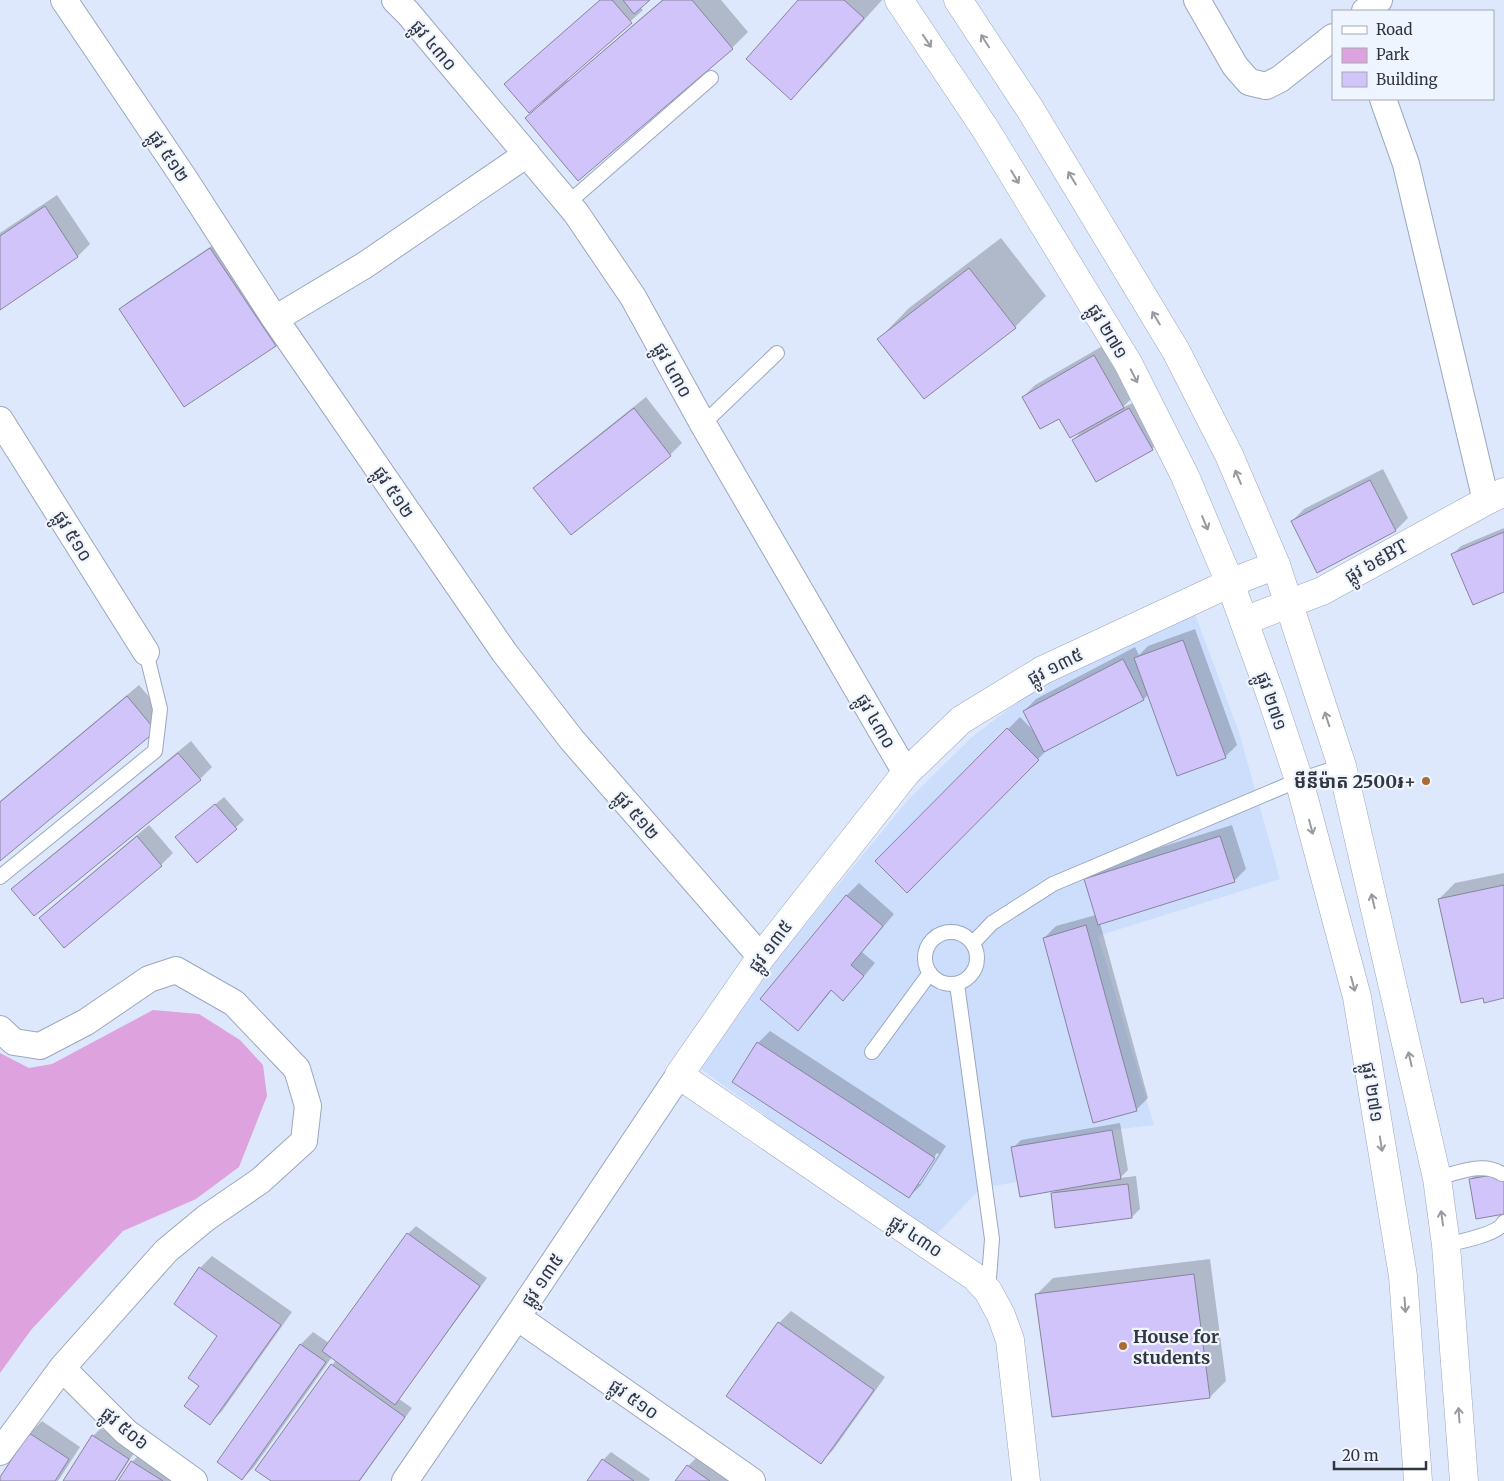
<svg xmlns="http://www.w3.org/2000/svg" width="1504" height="1481" font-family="Merriweather,'Noto Sans Khmer',serif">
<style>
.built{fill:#cddefd}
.green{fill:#dea3de}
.shadow{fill:#0003;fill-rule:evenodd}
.building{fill:#d0c4fa;stroke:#89849c}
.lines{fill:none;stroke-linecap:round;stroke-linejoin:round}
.service-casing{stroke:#9ba7bf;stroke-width:16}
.minor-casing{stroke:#9ba7bf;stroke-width:28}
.tertiary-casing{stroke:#9ba7bf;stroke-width:29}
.primary-casing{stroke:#9ba7bf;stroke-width:29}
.service{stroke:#fff;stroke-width:14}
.minor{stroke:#fff;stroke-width:26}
.tertiary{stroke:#fff;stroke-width:28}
.primary{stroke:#fff;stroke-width:28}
.oneway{stroke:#989a9f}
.poi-dot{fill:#aa6c32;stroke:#eff5ff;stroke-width:2}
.labels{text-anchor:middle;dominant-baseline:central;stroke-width:4.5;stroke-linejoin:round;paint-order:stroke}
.street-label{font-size:18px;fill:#31363f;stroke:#eff5ff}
.poi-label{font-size:18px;font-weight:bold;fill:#31363f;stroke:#eff5ff;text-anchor:end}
</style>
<rect width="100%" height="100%" fill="#dde8fc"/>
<path class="built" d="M1195 614 1239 732 1280 879 1098 936 1154 1125 1112 1130 1012 1147 1017 1182 981 1188 936 1235 835 1166 701 1069 777 959 908 800 972 737 1040 685Z"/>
<path class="green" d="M153 1010 199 1014 240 1040 263 1065 267 1096 239 1167 196 1199 123 1231 31 1330 0 1373V1053L29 1068 52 1064Z"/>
<path class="shadow" d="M600 0H648L640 7 643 10 566 79 568 81 662 0H721L748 32 732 48 578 180 527 118 543 102 505 84Z
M800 0H882L822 67 791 98Z
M57 195 90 244 78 256 0 308V233Z
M1001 238 1046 296 1015 327 924 397 879 339 909 308Z
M219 241 283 337 275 345 120 309 128 302Z
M1106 344 1135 395 1122 408 1137 401 1160 441 1152 449 1073 440 1082 431 1023 397 1035 385Z
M646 397 682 443 670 455 571 534 535 488 547 476Z
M1383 469 1408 518 1396 530 1292 521 1304 509Z
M1504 528V590L1453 554 1461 546Z
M1195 629 1237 745 1225 757 1149 694 1144 699 1049 748 907 891 877 861 1020 717 1034 731 1024 711 1036 699 1135 647 1139 655 1148 646Z
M139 685 167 718 155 730 0 859V801Z
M191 741 212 767 200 779 13 889 25 877Z
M224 797 244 820 197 862 185 830Z
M149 825 173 853 161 865 41 918 53 906Z
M1232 825 1246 869 1234 881 1100 923 1148 1098 1136 1110 1044 938 1056 926 1096 915 1085 879 1097 867Z
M1504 873V997L1439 899 1455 883Z
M859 883 894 914 862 952 875 963 855 987 843 999 832 990 810 1017 798 1029 762 999 847 895Z
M770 1031 946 1146 921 1185 909 1197 758 1043ZM937 1153 939 1154 920 1184H917Z
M1120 1123 1128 1170 1120 1178 1136 1176 1140 1209 1132 1217 1052 1194 1057 1189 1013 1148 1021 1140Z
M1504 1171V1213L1471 1179 1474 1176Z
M416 1226 487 1278 399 1399 412 1408 360 1481H273L332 1365 336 1360 332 1357 254 1467 242 1479 218 1462 301 1344 313 1332 329 1343 408 1234Z
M212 1256 292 1312 222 1411 210 1423 201 1385 219 1335 200 1268Z
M1210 1259 1226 1381 1210 1397 1037 1294 1053 1278Z
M791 1311 885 1377 833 1450 821 1462 779 1323Z
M42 1421 80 1447 58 1481H0L30 1433Z
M101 1428 136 1450 116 1481H64L93 1436Z
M611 1452 650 1479 649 1481H588L603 1460Z
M140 1454 172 1481H120L132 1462Z
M700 1454 738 1481H677L688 1466Z"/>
<path class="building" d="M600 0H612L632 23 529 113 504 84Z
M623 0H650L634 14Z
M663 0H692L733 49 578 181 525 118Z
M798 0H844L864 18 791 100 746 59Z
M45 206 78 257 0 310V236Z
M210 248 276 346 184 407 119 309Z
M969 268 1016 328 924 399 877 339Z
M1094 355 1124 408 1070 438 1059 419 1040 429 1022 397Z
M634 408 671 456 571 535 533 488Z
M1129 408 1153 450 1096 482 1072 440Z
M1370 480 1396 531 1317 573 1291 521Z
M1504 532V592L1473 605 1451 554Z
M1183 640 1226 758 1177 776 1134 658Z
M1123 659 1144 700 1044 752 1023 711Z
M127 696 156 731 0 861V802Z
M1007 728 1039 760 907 893 875 861Z
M178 753 201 780 34 916 11 889Z
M215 804 237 829 197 863 175 837Z
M137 836 162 866 64 948 39 918Z
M1220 836 1235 882 1098 925 1084 879Z
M1504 885V998L1484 1003 1483 998 1461 1003 1438 899Z
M846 895 883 926 851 965 864 976 843 1001 831 990 798 1031 760 999Z
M1086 925 1137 1111 1093 1123 1043 938Z
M757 1042 935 1158 909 1198 732 1082Z
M1112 1130 1121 1179 1020 1197 1011 1147Z
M1504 1173V1214L1476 1219 1469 1179Z
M1128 1184 1132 1218 1055 1228 1051 1193Z
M407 1233 480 1286 395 1405 322 1351Z
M199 1267 281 1325 210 1425 184 1406 199 1386 188 1378 217 1336 174 1304Z
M1194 1274 1210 1398 1052 1417 1035 1294Z
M778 1322 874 1390 821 1464 726 1396Z
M300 1344 326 1362 242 1480 217 1462Z
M331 1364 405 1417 359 1481H271L255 1470Z
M29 1433 69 1459 55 1481H0V1477Z
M92 1435 129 1459 115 1481H63Z
M602 1459 634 1481H587Z
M131 1461 163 1481H118Z
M687 1465 710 1481H675Z"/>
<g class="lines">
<g class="service-casing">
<path id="service" d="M568 203 711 78
M703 424 777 353
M0 877 155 751 160 709 146 652
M925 958a26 26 0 1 1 52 0a26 26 0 1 1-52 0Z
M973 943 992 923 1053 884 1299 780 1342 766
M957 984 992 1239 988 1291
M872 1052 930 973
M1437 1178C1458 1173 1483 1161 1502 1174
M1446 1245C1460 1241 1498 1235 1504 1222"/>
</g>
<g class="minor-casing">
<path id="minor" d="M64 0 184 178 275 319 504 652 572 740 761 957
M395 0 408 13 576 213 633 297 703 424 906 773
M1197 0 1235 66 1249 82 1266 86 1280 79 1333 37
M1365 11 1379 0
M1383 99 1406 164 1486 501
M275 319 365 265 527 154
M0 420 146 652
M0 1029 14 1042 40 1046 86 1022 149 979 176 970 234 1003 297 1069 308 1106 304 1141 260 1181 206 1218 166 1251 62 1368 0 1452
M517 1317 752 1481
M62 1368 126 1432 194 1481
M405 1481 517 1317 679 1075"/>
</g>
<g class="tertiary-casing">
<path id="tertiary" d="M1244 621 1322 591 1486 501 1504 492
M1026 1481 1010 1340 1001 1315 988 1291 975 1277 679 1075 761 957 906 773 961 720 1043 670 1230 583 1276 565"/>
</g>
<g class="primary-casing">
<path id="primary" d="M899 0 986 130 1128 363 1185 476 1230 583 1271 696 1299 780 1357 997 1403 1276 1418 1481
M958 0 1030 109 1176 351 1229 455 1276 565 1342 766 1437 1178 1446 1245 1464 1481"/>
</g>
<use href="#service" class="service"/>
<use href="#minor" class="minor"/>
<use href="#tertiary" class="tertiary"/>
<use href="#primary" class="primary"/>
</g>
<defs><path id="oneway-shaft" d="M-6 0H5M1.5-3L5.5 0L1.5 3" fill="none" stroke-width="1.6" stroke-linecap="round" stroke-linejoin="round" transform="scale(1.25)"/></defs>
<g class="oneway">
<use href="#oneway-shaft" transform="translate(927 41) rotate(56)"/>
<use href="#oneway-shaft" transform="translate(985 41) rotate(-123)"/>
<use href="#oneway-shaft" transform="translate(1015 177) rotate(59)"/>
<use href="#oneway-shaft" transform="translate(1072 178) rotate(-121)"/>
<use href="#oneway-shaft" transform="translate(1156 318) rotate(-121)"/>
<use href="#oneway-shaft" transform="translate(1134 376) rotate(63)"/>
<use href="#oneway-shaft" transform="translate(1238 477) rotate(-113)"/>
<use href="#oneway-shaft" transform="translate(1205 523) rotate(67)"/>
<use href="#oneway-shaft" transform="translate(1327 719) rotate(-108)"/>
<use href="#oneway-shaft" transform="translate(1311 827) rotate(75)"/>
<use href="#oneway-shaft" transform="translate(1373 901) rotate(-103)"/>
<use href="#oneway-shaft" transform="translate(1353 984) rotate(75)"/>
<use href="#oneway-shaft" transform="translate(1410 1059) rotate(-103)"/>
<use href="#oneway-shaft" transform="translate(1381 1144) rotate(81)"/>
<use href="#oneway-shaft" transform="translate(1442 1218) rotate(-98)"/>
<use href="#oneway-shaft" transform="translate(1405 1305) rotate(86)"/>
<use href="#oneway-shaft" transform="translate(1459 1415) rotate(-94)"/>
</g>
<g class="poi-dot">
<circle cx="1426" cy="781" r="5"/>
<circle cx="1123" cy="1346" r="5"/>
</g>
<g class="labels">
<g class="street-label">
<text transform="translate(434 45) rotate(50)">ផ្លូវ ៤៣០</text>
<text transform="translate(169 156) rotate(56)">ផ្លូវ ៥១២</text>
<text transform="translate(1108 331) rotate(59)">ផ្លូវ ២៧១</text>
<text transform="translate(673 370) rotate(61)">ផ្លូវ ៤៣០</text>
<text transform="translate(394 492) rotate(56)">ផ្លូវ ៥១២</text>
<text transform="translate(73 536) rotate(58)">ផ្លូវ ៥១០</text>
<text transform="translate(1376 561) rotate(-29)">ផ្លូវ ៦៩BT</text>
<text transform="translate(1055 666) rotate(-27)">ផ្លូវ ១៣៥</text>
<text transform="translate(1272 701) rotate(71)">ផ្លូវ ២៧១</text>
<text transform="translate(876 721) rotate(60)">ផ្លូវ ៤៣០</text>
<text transform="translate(637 815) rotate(49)">ផ្លូវ ៥១២</text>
<text transform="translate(770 946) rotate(-53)">ផ្លូវ ១៣៥</text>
<text transform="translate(1373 1092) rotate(81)">ផ្លូវ ២៧១</text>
<text transform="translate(916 1236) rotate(34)">ផ្លូវ ៤៣០</text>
<text transform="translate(542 1280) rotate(-56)">ផ្លូវ ១៣៥</text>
<text transform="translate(634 1399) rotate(35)">ផ្លូវ ៥១០</text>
<text transform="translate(125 1428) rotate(40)">ផ្លូវ ៥០៦</text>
</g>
<g class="poi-label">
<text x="1416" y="781">មីនីម៉ាត 2500៛+</text>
<text x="1133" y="1336" text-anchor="start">House for<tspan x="1133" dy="21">students</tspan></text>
</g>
</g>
<rect x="1332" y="10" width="162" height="90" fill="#eff5ff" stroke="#a3a9b2"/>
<rect x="1342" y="26" width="25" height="8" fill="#ffffff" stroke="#a3a9b2"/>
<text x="1376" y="35" font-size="15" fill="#31363f">Road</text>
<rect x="1342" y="48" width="25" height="15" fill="#dea3de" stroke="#a3a9b2"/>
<text x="1376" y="60" font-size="15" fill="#31363f">Park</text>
<rect x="1342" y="72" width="25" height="15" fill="#d0c4fa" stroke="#a3a9b2"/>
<text x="1376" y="85" font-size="15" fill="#31363f">Building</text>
<path d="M1334 1461v8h92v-8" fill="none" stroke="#31363f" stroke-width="2.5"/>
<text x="1342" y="1461" font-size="15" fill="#31363f" stroke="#eff5ff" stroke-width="4" paint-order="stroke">20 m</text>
</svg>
